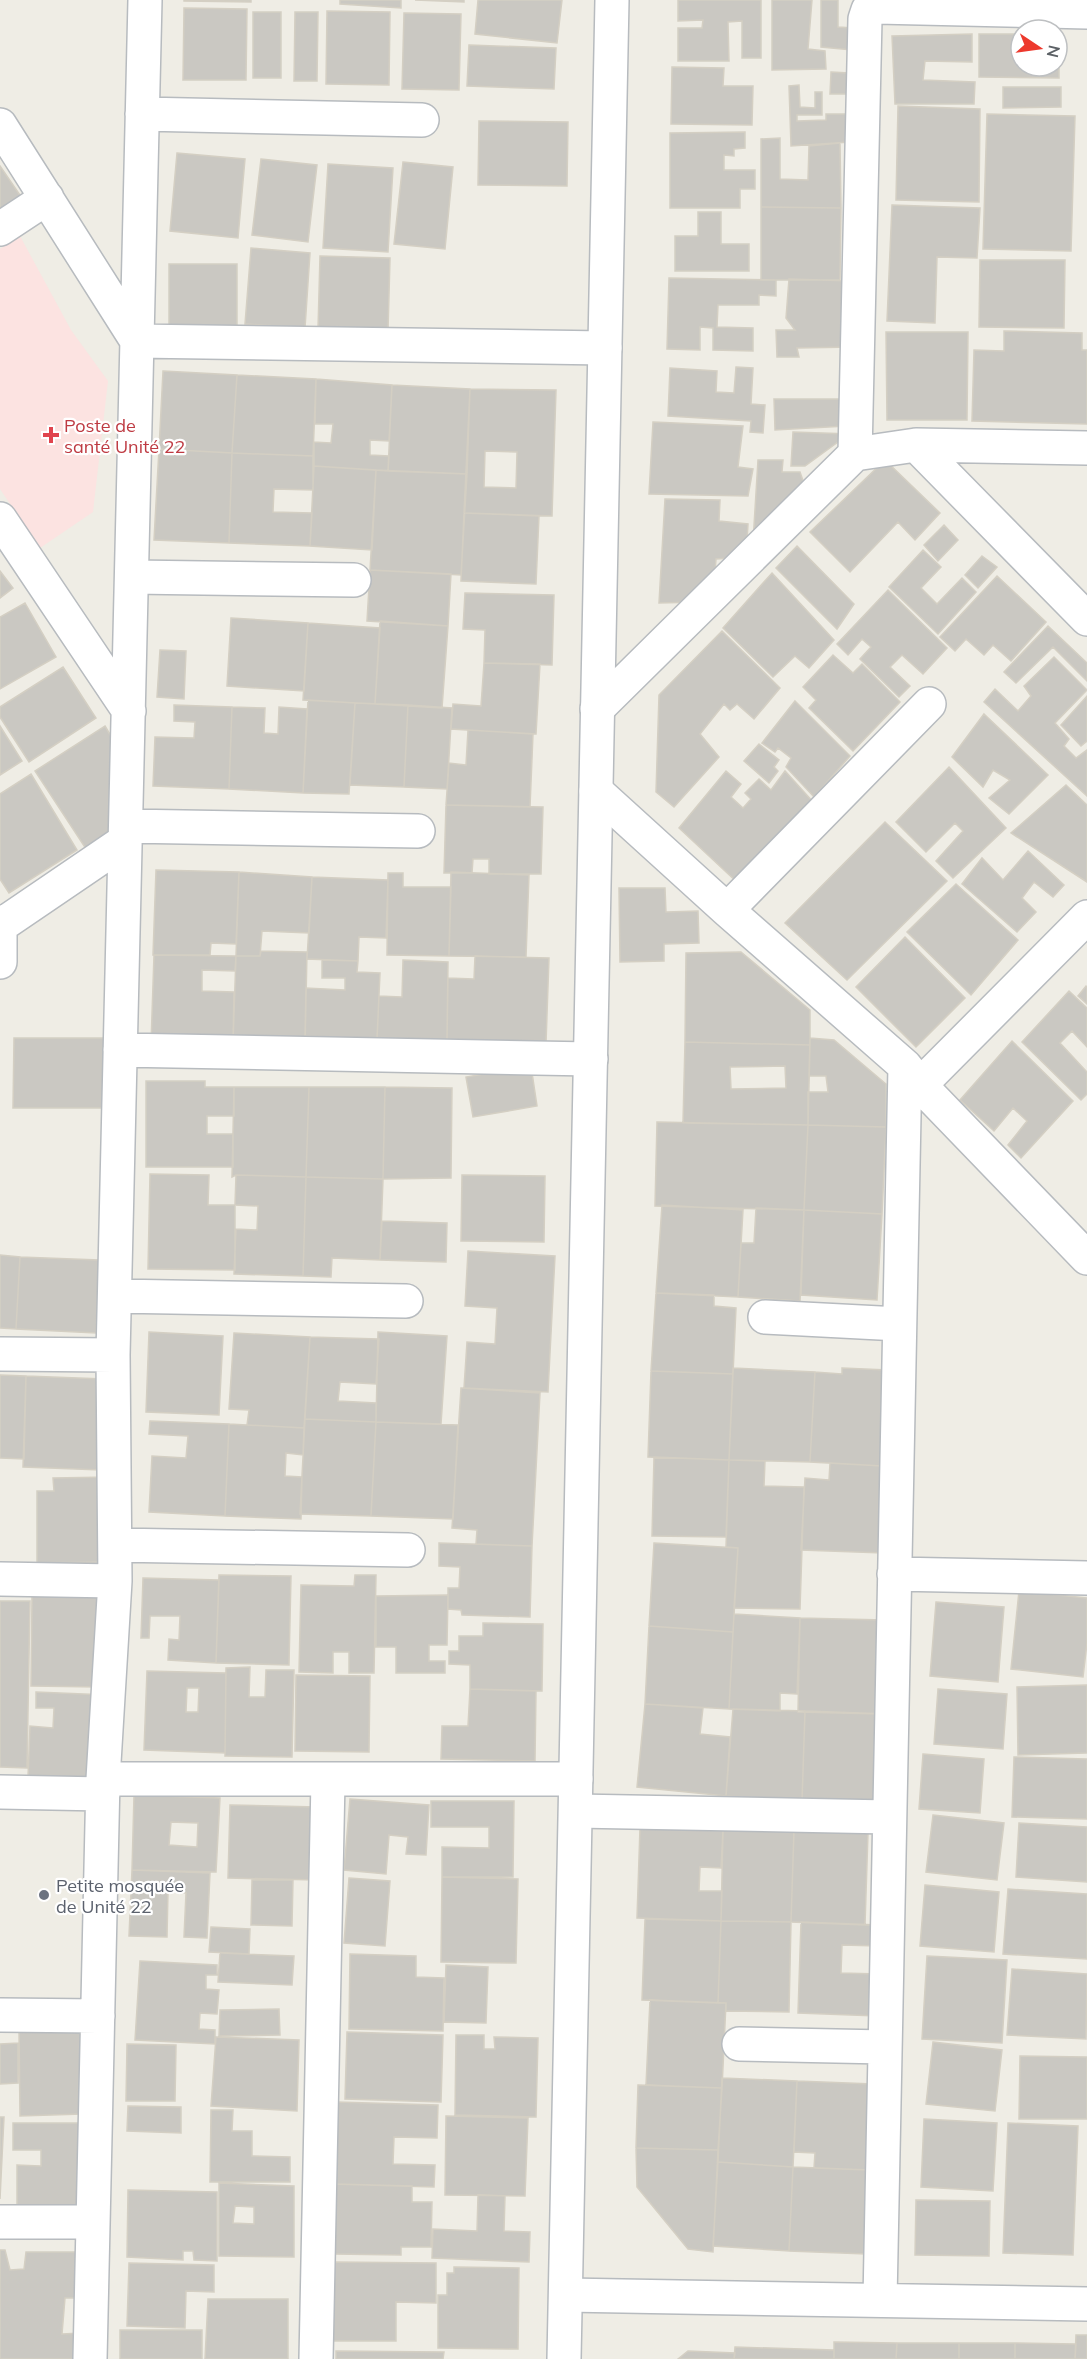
<svg xmlns="http://www.w3.org/2000/svg" width="1087" height="2359" font-family="Mulish,sans-serif">
<style>
.medical{fill:#fce3e1}
.building{fill:#cac8c2;stroke:#d4cfc3;stroke-width:1.5;fill-rule:evenodd}
.lines{fill:none;stroke-linecap:round;stroke-linejoin:round}
.minor-casing{stroke:#b7bbbf;stroke-width:36}
.tertiary-casing{stroke:#b7bbbf;stroke-width:36}
.minor{stroke:#fff;stroke-width:33}
.tertiary{stroke:#fff;stroke-width:33}
.health-dot{fill:#e0444e;stroke:#fff;stroke-width:2}
.worship-dot{fill:#6b7280;stroke:#fff;stroke-width:2}
.labels{text-anchor:middle;dominant-baseline:central;stroke-width:4.5;stroke-linejoin:round;paint-order:stroke}
.health-label{font-size:18px;fill:#be3a42;stroke:#fff;text-anchor:start}
.worship-label{font-size:18px;fill:#5b616d;stroke:#fff;text-anchor:start}
</style>
<rect width="100%" height="100%" fill="#efede5"/>
<path class="medical" d="M20 236 71 330 108 381 93 512 40 548 0 489V249Z"/>
<path class="building" d="M184 0H251V2L184 1Z
M340 0H401V8L340 4Z
M415 0H464V2Z
M478 0H562L557 43 475 34Z
M678 0H761V58H742V21L728 22 729 61H678V28H702L703 20 678 21Z
M772 0H812L808 49 825 51 826 69 772 70Z
M821 0H838V27L853 28 852 50 821 47Z
M184 8 247 9 246 80H183Z
M327 11 390 12 389 85 326 84Z
M253 12H281V78H253Z
M295 12H318L317 81H294Z
M404 13 461 14 459 90 402 89Z
M972 34V62L925 61 923 80 975 82 974 104H895L892 36Z
M979 34H1021V66H1057V34H1059V78L979 77Z
M469 45 556 48 554 89 467 86Z
M672 67 724 68 723 86H753L752 125 671 124Z
M831 72 849 73 848 94H830Z
M799 85 800 107 815 108V92H822V115H797V121L826 120V114H851L850 142 791 146 789 86Z
M1003 87H1061V107L1003 108Z
M898 106 980 109 979 202 896 200Z
M987 114 1075 116 1071 251 983 249Z
M479 121 568 122 567 186 478 185Z
M745 132V148L734 149V156L724 155V170H755V189H740V208H670V133Z
M780 138V179L808 180 809 146 840 143 841 208 761 207V139Z
M177 153 245 159 238 238 170 231Z
M261 159 317 165 308 242 252 235Z
M403 162 453 167 445 249 394 244Z
M328 164 393 168 388 252 323 248Z
M0 166 22 198 0 213Z
M892 205 980 208 977 258 937 257 935 323 887 321Z
M761 207 841 208 840 280H761Z
M698 212H721V244H749V271H675V236H698Z
M251 248 310 253 305 328 245 324Z
M320 256 390 258 388 331 318 329Z
M980 260H1065L1064 328 979 327Z
M169 264H237V331L169 330Z
M669 278 776 280V296L759 295V305H718L717 327 753 328V351L713 350V328L700 327V350L667 349Z
M789 279 853 281V347L797 348 799 357H777L776 330H795L786 318Z
M1004 331 1082 333V350H1087V424L972 421 974 350 1004 351Z
M886 332H968L967 420H887Z
M736 367 753 368 751 404 765 405 763 433 750 432 751 421 668 416 670 368 717 371 716 392 734 393Z
M163 371 237 375 232 453 159 449Z
M237 375 316 379 313 456 232 453Z
M316 379 392 385 389 441 370 440V455L389 456 388 471 314 466V442L331 443 333 424H315Z
M392 385 470 389 467 474 388 471Z
M470 389 556 390 552 516 464 513ZM485 451 517 452 516 488 484 487Z
M774 399H848L846 426 775 430Z
M653 422 743 426 738 467 753 469 748 496 649 494Z
M793 432 849 434 805 466H791Z
M159 449 232 453 229 543 154 540Z
M232 453 313 456V490L274 489 273 512 312 513 310 546 229 543Z
M758 460H783L782 472H800L807 492 753 542Z
M885 460 940 513 915 540 898 522 850 572 810 532Z
M314 466 376 470 372 550 310 546Z
M376 470 467 474 461 575 370 570Z
M665 499 720 500 719 521 748 524 746 557 716 559 714 585 699 602 659 603Z
M464 513 539 516 536 584 461 581Z
M944 525 958 540 938 561 924 545Z
M797 546 854 604 837 629 776 568Z
M923 550 941 567 921 588 937 604 962 578 976 592 938 634 889 587Z
M982 556 997 567 978 588 965 575Z
M370 570 451 574 448 626 367 621Z
M0 571 13 588 0 598Z
M772 573 834 640 809 668 795 656 773 677 723 628Z
M997 576 1046 622 1011 661 993 645 984 655 966 639 955 651 940 637Z
M888 590 947 648 923 674 902 655 890 667 910 686 899 697 860 659 871 647 862 639 848 655 837 644Z
M465 593 554 595 552 665 484 663 485 630 463 629Z
M25 603 56 657 0 689V617Z
M231 618 308 623 304 691 227 686Z
M380 621 448 626 442 708 375 704Z
M308 623 380 628 375 704 303 700Z
M1048 626 1087 663V681L1053 647 1016 683 1004 672Z
M722 631 780 688 754 719 737 704 730 710 724 704 700 734 719 757 674 807 656 792 659 695Z
M160 650 186 651 184 699 157 697Z
M833 655 853 673 862 664 900 702 853 751 809 708 816 700 803 687Z
M1054 657 1087 690 1055 723 1069 739 1064 746 1076 758 1087 750V796L984 702 995 689 1018 711 1031 696 1024 686Z
M484 663 540 664 536 734 451 729 453 704 481 706Z
M63 667 96 718 29 762 0 717V707Z
M1087 696V741L1081 746 1061 725Z
M308 700 355 703 349 794 303 793Z
M795 701 850 756 814 797 786 767 791 758 778 748 775 752 762 743Z
M355 703 408 705 404 787 350 785Z
M174 705 232 707 229 789 153 786 155 737 194 738 195 722 174 721Z
M408 705 452 708 447 789 404 787Z
M232 707 265 708 264 733 278 734 279 707 307 709 303 793 229 789Z
M984 714 1048 775 1009 814 989 798 1010 780 993 770 983 787 952 757Z
M0 726 22 761 0 775Z
M105 726 121 753 118 834 90 855 35 771Z
M468 730 533 734 530 807 446 805 449 763 466 765Z
M759 744 779 760 774 767 778 771 769 783 744 761Z
M949 767 1006 828 953 878 936 861 963 831 955 823 926 852 896 822Z
M726 771 741 784 731 797 743 808 751 799 745 793 759 779 771 790 785 771 814 803 740 885 679 828Z
M31 774 77 850 9 893 0 879V794Z
M1066 785 1087 805V882L1011 833Z
M446 805 543 807 541 874H489V859H473L472 873H444Z
M885 822 947 881 847 980 785 923Z
M1028 851 1064 885 1053 897 1034 882 1022 898 1036 912 1017 932 962 884 982 858 1003 880Z
M156 870 239 872 236 944 211 943 210 955H153Z
M239 872 312 877 309 933 262 931 260 956H236Z
M451 872 529 875 526 957 449 956Z
M388 873H403V887H451L449 956 387 955Z
M312 877 388 880 386 938 359 937 358 961 307 959Z
M956 884 1018 940 971 995 907 932Z
M619 888H665L666 912 698 911 699 943 664 944V961L620 962Z
M905 937 965 998 916 1047 856 987Z
M261 951 307 952 305 1046 233 1043 236 956H260Z
M741 952 810 1010V1045L685 1042 686 953Z
M154 955 236 956 235 971 202 970V991L234 992 233 1043 151 1044Z
M475 956 549 958 546 1043 447 1040 448 978 474 979Z
M322 960 358 961 357 972 380 973 377 1039 305 1036 306 988 345 990V978H322Z
M403 960 448 962 447 1040 377 1039 379 996 402 997Z
M1086 986 1087 987V1004L1078 996Z
M1069 991 1087 1008V1047L1072 1031 1060 1043 1087 1072V1094L1081 1100 1022 1042Z
M14 1038H107L106 1108H13Z
M810 1038 834 1040 886 1084V1127L808 1125V1092H828L826 1076H809Z
M1012 1041 1073 1101 1021 1158 1008 1145 1027 1121 1013 1108 994 1131 960 1100Z
M685 1042 810 1045 808 1125 683 1123ZM785 1066 786 1088 731 1089 730 1067Z
M531 1066 537 1106 473 1117 466 1077Z
M146 1081H205V1087H234V1116H207V1134H233V1167H146Z
M234 1087H309L306 1177 236 1175 232 1177Z
M309 1087H385L383 1179 306 1177Z
M385 1087 452 1088 451 1178 383 1179Z
M657 1122 808 1125 804 1210 655 1206Z
M808 1125 886 1127 882 1214 804 1210Z
M150 1174 209 1175 208 1205H235V1270L148 1269Z
M236 1175 306 1177 303 1276 234 1274 236 1229 257 1230 258 1206 235 1205Z
M462 1175 545 1176 544 1242 461 1241Z
M306 1177 383 1179 380 1260 332 1258 331 1277 303 1276Z
M662 1205 743 1210 738 1297 656 1293Z
M756 1208 804 1210 800 1301 738 1297 741 1243H754Z
M804 1210 882 1214 877 1300 801 1295Z
M382 1221 447 1223 446 1262 380 1260Z
M468 1251 555 1256 548 1392 464 1388 467 1342 495 1344 497 1308 465 1306Z
M0 1255 20 1257 16 1329 0 1328Z
M20 1257 99 1260 96 1333 16 1329Z
M656 1293 714 1295V1306L736 1308 733 1374 651 1371Z
M149 1332 223 1336 219 1415 146 1412Z
M378 1332 447 1336 441 1424 376 1422Z
M234 1333 310 1337 304 1428 247 1425 249 1410 229 1409Z
M310 1337 379 1339 376 1384 340 1382 338 1401 376 1403V1422L305 1419Z
M733 1368 815 1372 810 1462 729 1460Z
M842 1368 887 1370 882 1466 810 1462 815 1372 842 1374Z
M651 1371 733 1374 729 1460 648 1457Z
M0 1375 26 1376 24 1459 0 1458Z
M26 1376 104 1379 101 1470 23 1467Z
M461 1388 540 1393 532 1546 476 1544 477 1530 452 1528Z
M305 1419 376 1422 371 1516 300 1514Z
M150 1421 229 1424 225 1516 149 1512 152 1456 186 1458 188 1436 149 1434Z
M376 1422 458 1425 453 1519 371 1516Z
M229 1424 304 1428 303 1455 286 1453 285 1476 302 1477 301 1519 225 1516Z
M654 1457 729 1460 726 1537 652 1536Z
M729 1460 765 1461 764 1486 804 1487 800 1609 734 1608 738 1548 726 1547Z
M830 1463 882 1466 883 1553 801 1550 805 1478 829 1480Z
M110 1477 111 1562 37 1563V1491H54L53 1478Z
M439 1543 532 1546 530 1617 462 1615 461 1610 448 1609V1588H459L460 1567 439 1566Z
M654 1543 738 1548 733 1632 649 1626Z
M219 1575 291 1576 289 1665 216 1663Z
M355 1575H376L374 1673H349V1652H333V1673L299 1672 301 1585 354 1586Z
M143 1578 219 1580 216 1663 168 1660 169 1639 179 1640 180 1616H150L149 1638H141Z
M1019 1591 1087 1598V1643L1083 1677 1011 1669Z
M448 1595 447 1645H429V1661H445V1673H396V1647H376V1596Z
M32 1596 100 1597 98 1687 31 1686Z
M0 1601H30L27 1768 0 1767Z
M936 1602 1004 1607 998 1682 930 1676Z
M734 1614 800 1618 797 1694 780 1693V1711L729 1709Z
M800 1618 884 1620 881 1714 798 1712Z
M483 1623 543 1624 542 1691 470 1689V1665L449 1664V1651H459V1636H483Z
M649 1626 733 1632 729 1709 645 1704Z
M250 1667 249 1697H265L266 1670H294L292 1757 225 1756 226 1668Z
M147 1671 226 1673 225 1753 144 1750ZM187 1688H199L198 1712H186Z
M296 1675 370 1676 369 1752 295 1751Z
M1087 1685V1753L1018 1755 1017 1687Z
M470 1689 536 1691 535 1761 441 1759 442 1726H468Z
M938 1689 1007 1694 1003 1749 934 1744Z
M36 1692 107 1695 103 1781 28 1777 30 1726 53 1728 54 1708H36Z
M645 1704 703 1708 700 1734 730 1737 726 1796 637 1787Z
M733 1709 805 1711 802 1801 726 1796Z
M805 1711 888 1714 885 1804 802 1801Z
M923 1754 984 1759 980 1813 919 1809Z
M1014 1757 1087 1759V1819L1012 1817Z
M134 1795 220 1798 216 1872 132 1870ZM171 1822 198 1823 197 1847 169 1845Z
M350 1799 429 1805 426 1855 406 1854 408 1837 389 1835 386 1874 344 1870Z
M431 1801H514L513 1877H442V1847L489 1848V1827H431Z
M230 1805 317 1807 316 1880 228 1878Z
M933 1815 1004 1823 997 1880 926 1872Z
M1019 1823 1087 1827V1882L1016 1877Z
M640 1828 723 1830 721 1868 700 1867 699 1891H722L721 1921 637 1918Z
M723 1830H794L791 1922 721 1921Z
M794 1830 868 1833 865 1925 791 1922Z
M132 1870 210 1873 207 1938 184 1937 186 1893 168 1891 167 1937 129 1936Z
M442 1877 518 1879 516 1963 441 1962Z
M349 1878 390 1881 385 1946 344 1943Z
M252 1880H293L292 1926 251 1925Z
M925 1885 999 1892 994 1952 920 1946Z
M1008 1889 1087 1894V1959L1003 1954Z
M645 1919 721 1921 718 2003 642 2000Z
M721 1921 791 1922 789 2012 726 2011V2003H718Z
M801 1922 878 1925V1946L842 1945 841 1973 878 1974 877 2016 798 2013Z
M211 1927 250 1929 249 1954 209 1952Z
M220 1953 294 1956 292 1985 218 1982Z
M350 1954 416 1956V1977L444 1978 443 2031 349 2029Z
M927 1956 1007 1960 1002 2043 922 2039Z
M140 1961 217 1965V1975H206V1989L219 1990 217 2014 200 2013 199 2029 215 2030V2044L135 2040Z
M446 1965 488 1967 486 2023 444 2022Z
M1012 1969 1087 1974 1086 2039 1007 2035Z
M650 2000 726 2003 722 2088 646 2085Z
M279 2009 280 2035 219 2036 220 2010Z
M80 2029 82 2114 20 2116 19 2030Z
M347 2032 443 2035 441 2102 345 2099Z
M456 2035H484V2049H495L494 2037 538 2038 536 2117 455 2115Z
M216 2037 299 2040 297 2111 211 2106Z
M933 2042 1002 2050 995 2111 926 2104Z
M18 2043V2083L0 2084V2044Z
M127 2044 176 2045 175 2101H126Z
M1020 2056 1087 2057V2119H1019Z
M722 2078 797 2081 793 2167 718 2162Z
M797 2081 873 2084 869 2170 814 2168 815 2153 794 2152Z
M638 2085 722 2088 718 2150 636 2148Z
M336 2102 438 2105 437 2138 394 2137 393 2164 435 2165 434 2187 333 2184Z
M128 2106 181 2107V2133L127 2131Z
M211 2110H233L232 2131H252V2156L290 2157V2182H210Z
M446 2116 528 2118 525 2196 445 2195Z
M0 2117H4L0 2199Z
M924 2119 997 2123 993 2191 921 2187Z
M13 2123H93L92 2215 17 2214V2165L41 2166V2150H13Z
M1008 2123 1078 2126 1073 2255 1003 2253Z
M636 2148 718 2150 713 2252 688 2249 637 2187Z
M718 2162 793 2167 789 2251 713 2246Z
M793 2167 869 2170 866 2254 789 2251Z
M219 2183 294 2186V2257L219 2256ZM235 2206 254 2207V2224L233 2223Z
M333 2184 412 2186V2202H432L431 2247H401V2255L333 2254Z
M128 2190 217 2192V2261L194 2260 193 2251H183V2260L127 2257Z
M478 2195 505 2196 504 2231 530 2232 529 2262 432 2258 433 2229 477 2231Z
M916 2200 990 2201 989 2256 915 2255Z
M0 2250H5L10 2270 24 2269 26 2252H81L80 2298H65L62 2334 81 2333 80 2359H0Z
M333 2262 436 2263V2303L396 2302V2341H332Z
M129 2263 214 2265V2292L186 2291 185 2328 127 2326Z
M454 2267 519 2268 518 2349 438 2348V2295H447V2273H454Z
M208 2299H288V2359H205Z
M120 2330H202V2359H120Z
M1076 2335H1087V2359H1075Z
M834 2342 897 2343 896 2359H834Z
M897 2343H959V2359H896Z
M959 2343H1015V2359H959Z
M1015 2343 1076 2344 1075 2359H1015Z
M735 2347 834 2350V2359H734Z
M336 2351 444 2352 443 2359H336Z
M688 2351 735 2353 734 2359H678Z"/>
<g class="lines">
<g class="minor-casing">
<path id="minor" d="M142 114 422 120
M0 125 137 341 605 348
M0 229 47 198
M916 445 1087 619
M855 454 865 19 868 10 877 7 1087 12
M0 519 129 711
M132 577 354 580
M597 709 855 454 916 445 1087 448
M596 791 727 910 905 1066 920 1085 1087 1258
M126 826 418 831
M727 910 929 704
M0 922V962
M0 926 125 841
M120 1050 591 1059
M920 1085 1087 917
M115 1296 406 1301
M765 1317 899 1324
M0 1354 113 1355
M115 1545 408 1550
M894 1574 1087 1578
M0 1579 115 1581
M103 1779H576
M0 1792 103 1794
M576 1811 889 1817
M0 2015 98 2016
M739 2044 885 2047
M0 2222H93
M566 2295 1087 2304
M880 2300 905 1066
M90 2359 103 1779 115 1581 113 1355 145 0
M316 2359 328 1780"/>
</g>
<g class="tertiary-casing">
<path id="tertiary" d="M564 2359 612 0"/>
</g>
<use href="#minor" class="minor"/>
<use href="#tertiary" class="tertiary"/>
</g>
<path class="health-dot" d="M48 426h6v6h6v6h-6v6h-6v-6h-6v-6h6z"/>
<circle class="worship-dot" cx="44" cy="1895" r="6"/>
<g class="labels">
<g class="health-label">
<text x="64" y="425">Poste de<tspan x="64" dy="21">santé Unité 22</tspan></text>
</g>
<g class="worship-label">
<text x="56" y="1885">Petite mosquée<tspan x="56" dy="21">de Unité 22</tspan></text>
</g>
</g>
<g transform="translate(1039 48) rotate(103)"><circle r="28" fill="#ffffff" stroke="#bec0c2" stroke-width="1.5"/>
<path d="M0-4.5L10 22L0 15L-10 22Z" fill="#ed392d"/>
<text y="-9" font-size="16" font-weight="bold" text-anchor="middle" fill="#5c6166">N</text>
</g>
</svg>
